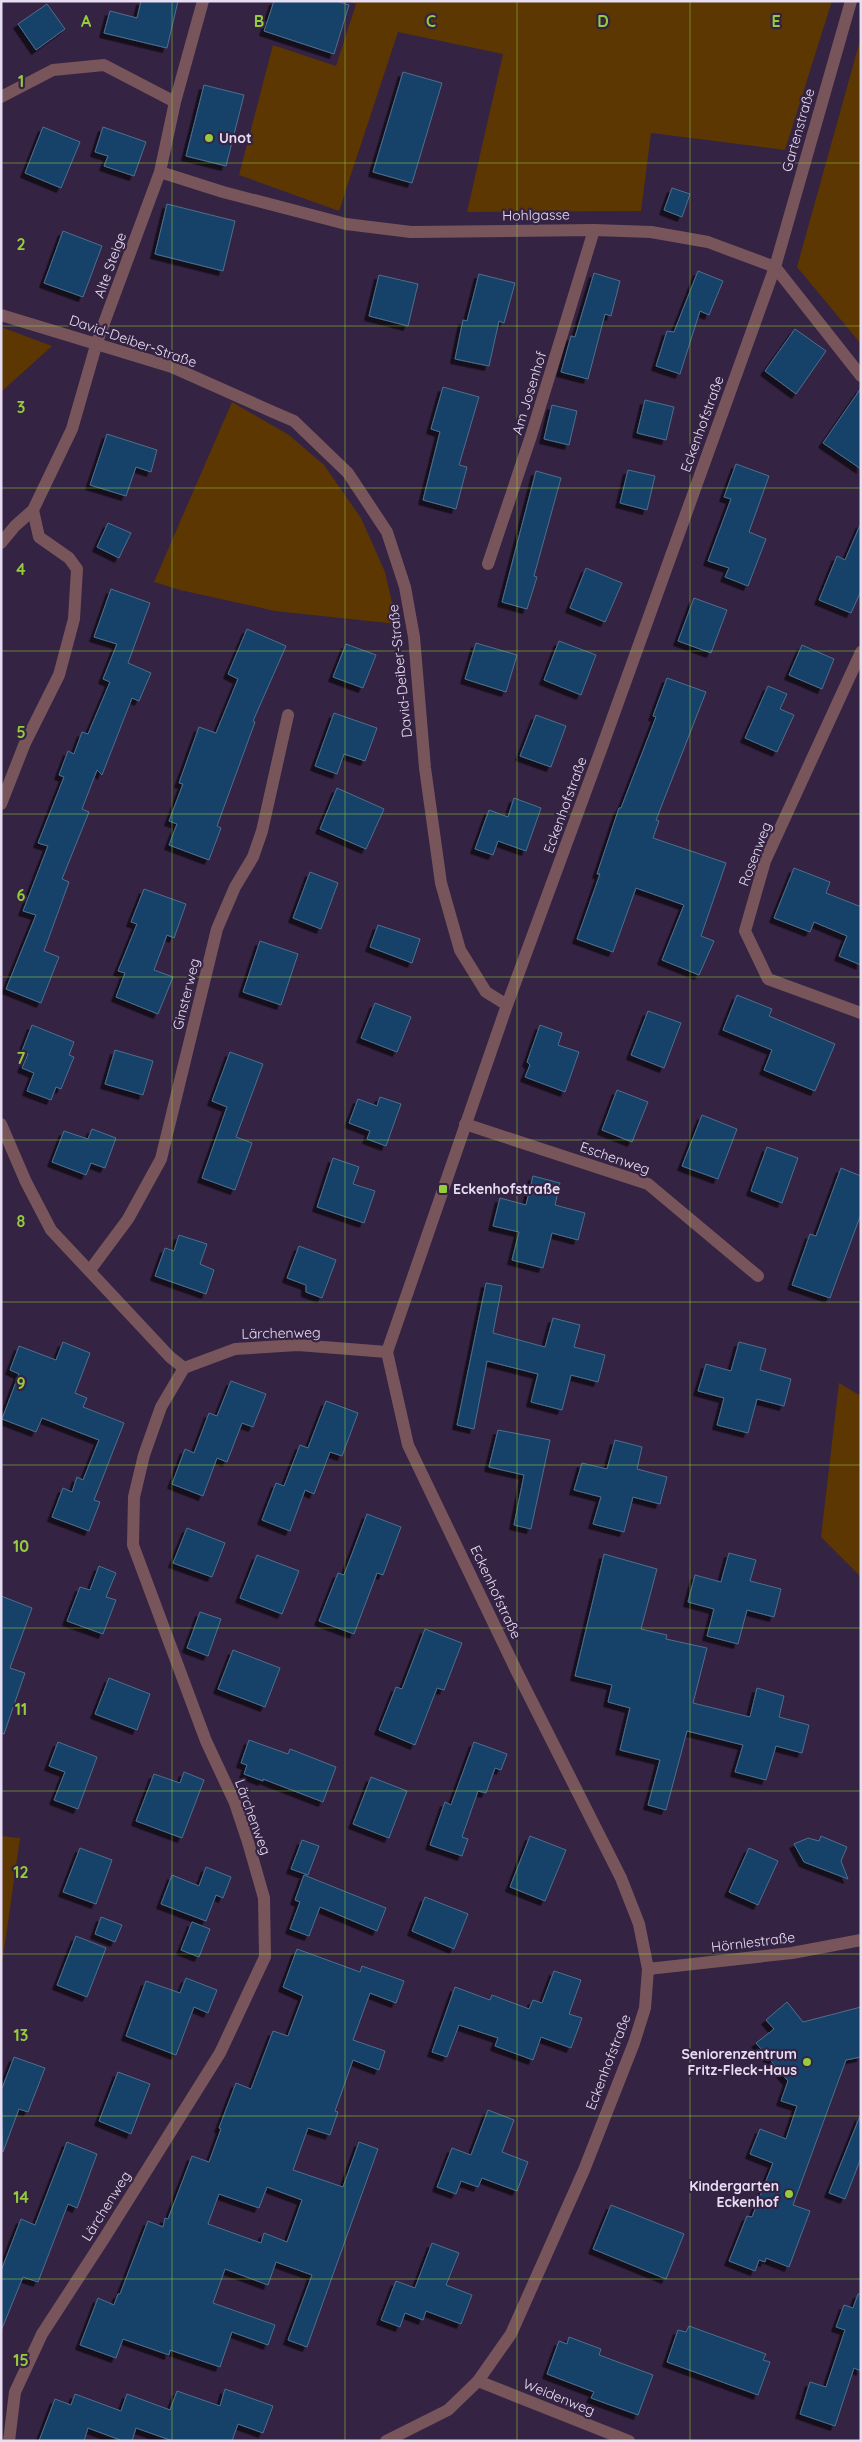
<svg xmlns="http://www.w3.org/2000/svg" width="862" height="2442" font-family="Quicksand,sans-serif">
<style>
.green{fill:#5c3701}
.building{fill:#15426a;stroke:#4e6e8c;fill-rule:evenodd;filter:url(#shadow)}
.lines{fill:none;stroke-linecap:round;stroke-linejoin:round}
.minor{stroke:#78555a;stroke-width:12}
.tertiary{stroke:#78555a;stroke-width:12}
.grid{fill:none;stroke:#94cc3c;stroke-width:1;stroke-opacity:0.55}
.poi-dot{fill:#94cc3c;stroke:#352343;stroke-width:2}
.labels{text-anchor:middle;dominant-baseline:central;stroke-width:4.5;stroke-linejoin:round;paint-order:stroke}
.street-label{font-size:14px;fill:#e8def3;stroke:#352343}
.poi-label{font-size:14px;font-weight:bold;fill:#e8def3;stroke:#352343;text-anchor:start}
.grid-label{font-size:16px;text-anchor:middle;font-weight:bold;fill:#94cc3c;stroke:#352343;stroke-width:4.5;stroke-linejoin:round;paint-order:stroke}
</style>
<defs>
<filter id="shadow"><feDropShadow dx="-4.5" dy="4.5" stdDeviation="0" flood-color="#0009"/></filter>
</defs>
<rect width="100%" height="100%" fill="#352343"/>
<path class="green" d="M347 1H832L785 150 651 133 641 211 467 212 503 54 398 32 339 211 239 175 273 45 336 66 356 4Z
M861 37V344L797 267Z
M1 327 52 346 1 392Z
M232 402 289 435 324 465 361 518 385 572 397 624 275 611 180 590 154 582Z
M839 1383 861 1396V1577L821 1537Z
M1 1836 20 1838 1 1972Z"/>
<path class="building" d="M141 1H178L167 48 104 33 110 11 137 18Z
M274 1H336L349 5 334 54 264 31Z
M47 4 65 29 36 50 18 24Z
M403 72 442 83 412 183 373 172Z
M204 85 244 95 226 166 186 156Z
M43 127 80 142 61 188 25 173Z
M103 127 146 142 134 176 104 166 108 156 95 152Z
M672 188 690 194 682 217 664 210Z
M167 204 235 221 223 271 155 254Z
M63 231 102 246 83 297 44 283Z
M698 271 723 281 709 315 700 311 680 374 656 366 667 331 674 332Z
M594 273 620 281 611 316 605 314 588 379 561 372 571 336 575 337Z
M479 274 515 283 504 323 499 321 489 366 455 359 463 320 467 321Z
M379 275 418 284 408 326 369 316Z
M795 329 826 351 796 394 765 371Z
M443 387 479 397 459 465 467 467 456 509 423 500 440 432 431 429Z
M861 388V469L823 443Z
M645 400 674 407 666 440 637 433Z
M552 405 577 411 569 445 544 439Z
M107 434 157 450 151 472 136 467 126 496 90 485Z
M736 464 769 476 749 532 766 539 748 586 725 577 729 568 708 561 731 499 724 497Z
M628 470 655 476 647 510 620 503Z
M536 471 561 478 534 576 537 577 527 609 502 602Z
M108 523 131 533 119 558 97 547Z
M861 523V591L851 613 819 600 837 556 845 560Z
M586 568 622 583 605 622 570 608Z
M111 589 150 603 128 663 151 673 139 701 132 698 102 775 97 770 82 809 89 812 62 879 69 882 44 951 59 957 41 1003 6 989 36 915 23 911 48 846 38 843 64 777 59 775 68 751 74 754 82 732 88 734 110 682 103 679 117 644 94 637Z
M694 598 727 610 711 653 678 641Z
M247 629 286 646 253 721 255 722 217 826 221 828 209 860 169 845 177 824 169 821 183 784 179 783 199 727 216 733 238 679 228 674Z
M559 641 596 655 581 695 544 680Z
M476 643 517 655 506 692 465 679Z
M346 644 376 655 363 688 333 677Z
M802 645 834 659 822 689 789 675Z
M667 678 706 692 656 820 659 821 653 838 726 863 701 936 714 941 699 975 662 960 684 905 636 888 613 952 577 939 600 874H597L619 808H621L656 717 653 716Z
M768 686 787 694 780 709 794 715 777 752 745 738Z
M334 713 377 728 365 761 344 754 337 774 315 766Z
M536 715 566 726 551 767 520 756Z
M337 788 384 809 366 849 320 829Z
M514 798 541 808 526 851 498 841 493 855 475 849 489 810 508 817Z
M794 868 830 882 826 893 859 906 861 904V965L839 956 847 936 814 922 810 932 774 918Z
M310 872 338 883 321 929 293 918Z
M144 889 186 904 174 938 167 935 154 970 173 977 158 1014 116 997 125 973 118 971 137 924 131 922Z
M378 925 420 939 412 963 370 947Z
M260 941 298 954 281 1005 243 992Z
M737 995 772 1009 769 1016 835 1044 815 1091 764 1070 772 1050 723 1030Z
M375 1003 411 1017 397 1052 361 1038Z
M648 1011 681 1023 664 1068 631 1055Z
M32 1025 74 1042 69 1055 74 1057 61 1089 56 1087 51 1100 27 1091 34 1073 22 1068 28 1054 22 1051Z
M540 1025 562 1033 558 1045 579 1052 565 1092 525 1077 530 1065 527 1062Z
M115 1050 153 1061 143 1095 105 1084Z
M230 1052 263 1064 236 1137 252 1143 235 1190 202 1178 227 1107 212 1101Z
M617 1090 648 1102 632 1142 602 1130Z
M380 1097 401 1104 386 1146 367 1139 370 1131 349 1123 358 1099 377 1106Z
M702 1115 737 1129 718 1179 682 1166Z
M92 1129 116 1138 105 1168 91 1163 86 1175 52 1162 64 1131 88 1139Z
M767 1147 798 1158 782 1203 751 1191Z
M333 1158 359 1167 353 1184 375 1191 364 1223 317 1207Z
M841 1168 861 1176V1214L830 1298 792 1285 810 1234 816 1236Z
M533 1176 560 1183 555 1205 585 1213 578 1240 552 1233 543 1268 512 1260 519 1232 493 1226 500 1198 526 1205Z
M179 1235 207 1244 200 1264 214 1270 206 1294 155 1276 165 1248 174 1251Z
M299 1246 336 1260 322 1298 306 1292V1285L287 1278Z
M486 1283 502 1286 493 1333 545 1347 553 1318 580 1325 574 1347 605 1355 598 1382 571 1375 562 1410 531 1402 538 1374 487 1361 474 1429 457 1425Z
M63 1342 90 1353 75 1393 87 1398 83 1407 124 1423 94 1500 100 1502 89 1531 52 1517 63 1488 72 1492 77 1477 83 1480 99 1440 42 1418 36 1432 2 1419 19 1374 10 1370 19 1346 56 1360Z
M739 1342 766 1349 760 1370 791 1379 784 1406 757 1399 748 1433 717 1425 724 1398 698 1391 706 1364 731 1371Z
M231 1381 266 1394 253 1427 242 1423 227 1462 217 1458 203 1496 172 1484 185 1449 194 1453 209 1413 217 1416Z
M326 1401 358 1413 342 1456 330 1452 314 1494 305 1490 290 1531 262 1520 276 1483 284 1486 300 1445 308 1448Z
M498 1430 550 1440 531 1529 514 1525 524 1475 489 1467Z
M615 1440 642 1447 637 1469 667 1477 660 1504 633 1497 624 1532 593 1524 601 1497 574 1490 582 1463 607 1469Z
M367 1514 401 1527 383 1575 377 1573 354 1634 319 1621 338 1573 344 1575Z
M187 1528 225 1543 212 1577 173 1563Z
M729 1553 756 1560 750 1581 781 1589 774 1617 747 1610 738 1644 707 1636 714 1609 688 1602 695 1575 721 1582Z
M604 1554 657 1569 641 1629 667 1635 666 1639 707 1648 693 1703 750 1717 757 1688 784 1696 779 1717 809 1725 802 1753 776 1746 766 1780 735 1772 743 1745 687 1731 666 1810 648 1805 660 1760 620 1750 630 1708 608 1702 612 1685 575 1676Z
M257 1555 299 1571 282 1614 240 1598Z
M99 1566 116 1573 106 1597 116 1600 103 1634 67 1621 80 1587 90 1590Z
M1 1596 32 1608 10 1668 25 1673 4 1734 1 1733Z
M200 1612 221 1619 208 1656 187 1648Z
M425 1629 462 1643 444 1690 437 1688 415 1745 379 1730 396 1687 402 1689Z
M233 1650 280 1668 265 1707 218 1689Z
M109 1678 150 1694 137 1730 95 1714Z
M249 1740 288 1754 290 1749 336 1767 323 1802 263 1779V1781L244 1774 247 1765 241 1763Z
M58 1742 97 1757 78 1809 54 1800 65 1772 49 1766Z
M474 1742 507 1754 501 1770 495 1768 486 1793 478 1791 462 1837 468 1839 462 1856 430 1845 445 1802 451 1805Z
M184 1772 204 1780 182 1838 136 1821 154 1774 180 1783Z
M371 1777 407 1791 389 1838 353 1824Z
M530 1836 566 1850 545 1901 510 1887Z
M821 1836 847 1847 841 1861 848 1879 804 1862 794 1844 808 1838 819 1841Z
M302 1840 319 1846 308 1875 291 1869Z
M80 1848 112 1860 96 1904 63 1892Z
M749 1848 778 1861 758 1905 729 1892Z
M206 1867 231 1877 223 1898 216 1895 206 1921 161 1904 172 1875 199 1886Z
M304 1875 386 1908 377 1931 320 1907 309 1936 290 1929 300 1902 295 1900Z
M425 1897 468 1914 454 1949 412 1931Z
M101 1917 122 1925 115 1942 95 1934Z
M192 1922 210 1929 199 1957 181 1950Z
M76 1936 106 1948 87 1997 57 1985Z
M297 1949 360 1972 362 1966 404 1981 396 2003 370 1993 353 2040 385 2051 379 2070 353 2060 335 2111 338 2112 330 2135 308 2128 293 2170 343 2187 359 2142 378 2149 307 2347 288 2340 312 2275 276 2262 268 2285 225 2269 213 2303 275 2325 268 2345 232 2332 220 2367 170 2350 169 2355 123 2339 116 2358 80 2345 98 2298 114 2305 118 2294H120L148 2221 163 2227 165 2218 168 2219 192 2156 209 2162 221 2129 219 2128 236 2083 251 2089 273 2031 288 2036 303 1996 283 1987ZM267 2187 302 2200 287 2242 264 2233 261 2243 208 2224 219 2194 259 2208Z
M554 1971 581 1980 569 2014 582 2018 571 2048 541 2037 533 2060 495 2046 498 2038 459 2025 447 2057 432 2052 455 1987 490 2000 492 1995 529 2009 533 2000 542 2003Z
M186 1978 217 1990 208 2013 194 2007 176 2055 126 2036 146 1981 180 1993Z
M787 2002 803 2022 861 2007V2057L846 2060 793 2205 810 2211 789 2267 766 2258 765 2262 759 2260 755 2271 729 2261 747 2216 752 2217 773 2163 750 2154 760 2129 786 2139 797 2106 781 2101 788 2081 756 2043 774 2029 766 2020Z
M14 2057 45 2068 28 2112 19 2109 3 2152 1 2091Z
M118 2072 150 2084 131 2134 99 2121Z
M488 2110 514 2120 502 2152 528 2162 517 2191 482 2178 478 2187 461 2181 456 2194 437 2187 452 2148 471 2155Z
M860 2116 861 2158 845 2199 829 2193Z
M67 2142 97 2154 77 2208 68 2204 38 2282 23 2277 1 2331V2271L21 2219 35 2225Z
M611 2205 684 2234 666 2279 593 2249Z
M432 2243 459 2253 446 2285 472 2295 461 2324 426 2311 423 2320 405 2313 400 2327 381 2320 396 2281 415 2288Z
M858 2294H861V2371L854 2368 835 2426 800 2414 810 2382 826 2387 845 2330 836 2327 844 2305 853 2308Z
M689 2326 766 2354 763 2360 770 2362 758 2395 667 2362 678 2330 686 2332Z
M569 2337 601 2349 599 2355 653 2375 638 2415 591 2398 594 2392 547 2374 559 2341 567 2344Z
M225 2389 273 2406 263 2433 238 2424 232 2441H173L136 2428 132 2441H123L88 2428 84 2441H39L55 2399 71 2405 75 2394 121 2411 127 2394 170 2410 177 2391 220 2406Z"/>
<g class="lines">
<path class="minor" d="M1 97 53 70 104 65 175 102
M160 172 223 192 346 224 411 232 594 230 651 232 708 242 775 267 861 376
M1 543 15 526 33 510 72 429 97 342 160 172 175 102 203 1
M488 564 531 436 594 230
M861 652 765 861 745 931 768 979 861 1013
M1 804 25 743 59 675 74 619 77 569 69 558 39 537 33 510
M1 1124 26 1182 51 1230 170 1357 184 1368
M465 1124 648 1184 758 1276
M90 1270 128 1219 161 1159 217 929 235 887 253 857 262 831 288 715
M478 2381 629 2441
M9 2441 15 2392 42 2334 105 2237 220 2053 265 1957 264 1898 248 1842 235 1803 206 1741 133 1545 134 1497 144 1455 161 1407 184 1368 235 1349 298 1345 387 1352"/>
<path class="tertiary" d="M1 315 172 367 273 412 294 421 348 473 387 532 405 587 414 637 425 768 441 883 460 950 486 992 507 1005
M648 1969 792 1953 861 1940
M386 2441 448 2410 478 2381 511 2334 584 2170 634 2043 645 2008 648 1969 639 1924 621 1878 516 1670 408 1445 387 1352 507 1005 602 747 775 267 851 1"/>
</g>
<path class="grid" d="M172 1V2441M345 1V2441M517 1V2441M690 1V2441M1 163H861M1 326H861M1 488H861M1 651H861M1 814H861M1 977H861M1 1140H861M1 1302H861M1 1465H861M1 1628H861M1 1791H861M1 1954H861M1 2116H861M1 2279H861"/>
<g class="poi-dot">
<circle cx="209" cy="138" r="5"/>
<rect x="438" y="1184" width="10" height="10" rx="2.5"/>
<circle cx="807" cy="2062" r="5"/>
<circle cx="789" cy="2194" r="5"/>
</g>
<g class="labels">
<g class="street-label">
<text transform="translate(798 130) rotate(-74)">Gartenstraße</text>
<text transform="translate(536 215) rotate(-1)">Hohlgasse</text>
<text transform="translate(110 265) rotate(-70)">Alte Steige</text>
<text transform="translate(133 341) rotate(19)">David-Deiber-Straße</text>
<text transform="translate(529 393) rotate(-73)">Am Josenhof</text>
<text transform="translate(702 424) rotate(-70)">Eckenhofstraße</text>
<text transform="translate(400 671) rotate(-96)">David-Deiber-Straße</text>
<text transform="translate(565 805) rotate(-70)">Eckenhofstraße</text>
<text transform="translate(755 854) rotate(-69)">Rosenweg</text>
<text transform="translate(186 994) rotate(-76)">Ginsterweg</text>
<text transform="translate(615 1158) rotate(19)">Eschenweg</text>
<text transform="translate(281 1333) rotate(-1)">Lärchenweg</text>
<text transform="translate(496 1592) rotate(65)">Eckenhofstraße</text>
<text transform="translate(253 1817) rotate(70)">Lärchenweg</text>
<text transform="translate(753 1942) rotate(-7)">Hörnlestraße</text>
<text transform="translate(608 2062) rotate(-69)">Eckenhofstraße</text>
<text transform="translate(106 2206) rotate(-58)">Lärchenweg</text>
<text transform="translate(559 2397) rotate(22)">Weidenweg</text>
</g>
<g class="poi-label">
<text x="219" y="138">Unot</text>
<text x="453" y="1189">Eckenhofstraße</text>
<text x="797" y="2054" text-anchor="end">Seniorenzentrum<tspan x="797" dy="16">Fritz-Fleck-Haus</tspan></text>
<text x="779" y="2186" text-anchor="end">Kindergarten<tspan x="779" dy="16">Eckenhof</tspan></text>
</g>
</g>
<g class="grid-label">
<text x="86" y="27">A</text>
<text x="259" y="27">B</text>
<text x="431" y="27">C</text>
<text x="603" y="27">D</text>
<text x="776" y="27">E</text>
<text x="21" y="87">1</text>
<text x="21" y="250">2</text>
<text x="21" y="413">3</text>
<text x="21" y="575">4</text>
<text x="21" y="738">5</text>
<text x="21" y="901">6</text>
<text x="21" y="1064">7</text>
<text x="21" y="1227">8</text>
<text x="21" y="1389">9</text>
<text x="21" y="1552">10</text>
<text x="21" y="1715">11</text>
<text x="21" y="1878">12</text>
<text x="21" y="2041">13</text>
<text x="21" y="2203">14</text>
<text x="21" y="2366">15</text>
</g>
<rect width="862" height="2442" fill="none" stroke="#e8def3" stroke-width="5"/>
</svg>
